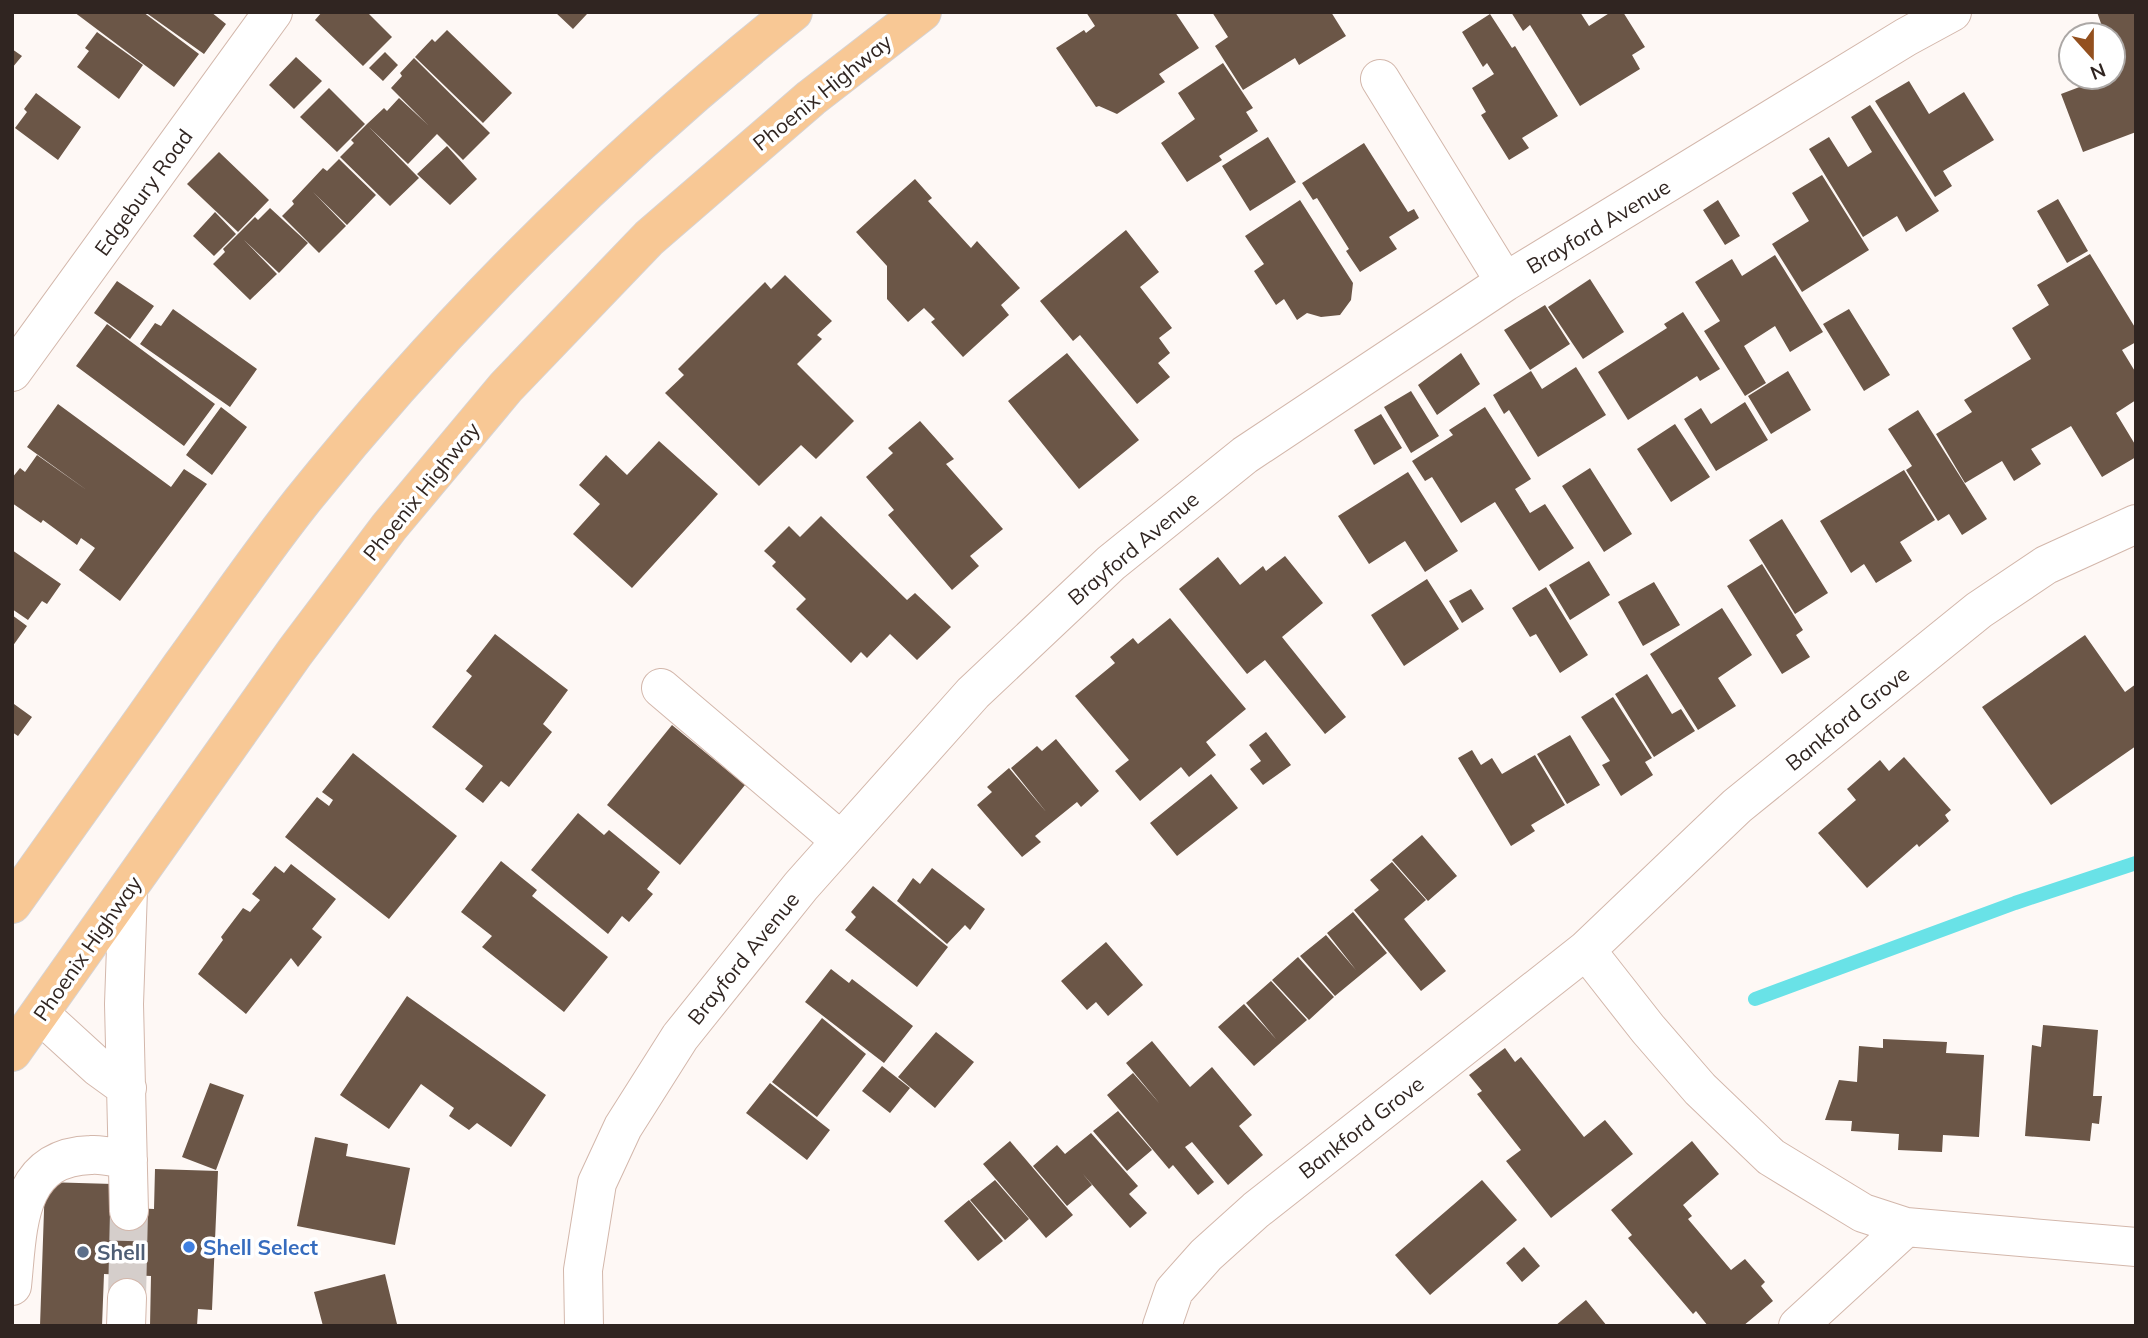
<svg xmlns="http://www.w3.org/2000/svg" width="2148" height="1338" font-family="Mulish,sans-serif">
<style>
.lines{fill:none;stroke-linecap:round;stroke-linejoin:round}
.stream{stroke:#69e2e7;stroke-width:14}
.building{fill:#6b5647}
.minor-tunnel{stroke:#d5cecb;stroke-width:38;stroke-dasharray:38 19;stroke-linecap:butt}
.minor-casing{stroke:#d3b7ab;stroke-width:40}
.major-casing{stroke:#d6d3d3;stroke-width:40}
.minor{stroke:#fff;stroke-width:38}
.major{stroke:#f8c895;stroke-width:38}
.shop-dot{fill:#3f7fe0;stroke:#fff;stroke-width:2.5}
.service-dot{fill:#5c6f8a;stroke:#fff;stroke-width:2.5}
.labels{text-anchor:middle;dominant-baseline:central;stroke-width:7;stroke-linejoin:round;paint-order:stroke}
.street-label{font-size:21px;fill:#302521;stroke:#fff}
.shop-label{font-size:21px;font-weight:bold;fill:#366cbe;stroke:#fff;text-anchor:start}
.service-label{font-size:21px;font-weight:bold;fill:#4e5e75;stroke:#fff;text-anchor:start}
</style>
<rect width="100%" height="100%" fill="#fef8f5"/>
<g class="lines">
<path class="stream" d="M1755 999 2015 903 2136 863"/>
</g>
<path class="building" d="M74 12H143L199 54 174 87Z
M145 12H211L226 24 204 54Z
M322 12H367L392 37 363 66 315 20Z
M555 12H586L587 14 573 29Z
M1086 12H1175L1199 48 1159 74 1165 82 1117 114 1099 106 1096 107 1056 48 1084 30 1086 33 1095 26Z
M1212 12H1331L1346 36 1299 65 1295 58 1243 90 1215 46 1228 37Z
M1511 12H1580L1589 26 1611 12H1623L1645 47 1632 55 1640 69 1580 106 1530 25 1523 31Z
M2097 12H2136V132L2083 152 2061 94 2106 77H2113V35H2105Z
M1490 14 1512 48 1515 46 1558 116 1522 138 1529 148 1509 160 1481 115 1486 112 1472 88 1494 74 1487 63 1483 67 1462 32Z
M447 30 512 93 483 123 415 57 432 39 435 42Z
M97 32 143 65 119 99 77 67 89 51 85 48Z
M12 49 22 56 12 68Z
M385 52 398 65 383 81 369 68Z
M296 57 322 81 294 109 269 85Z
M414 58 490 133 463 160 437 134 408 164 369 127 419 178 390 206 340 157 354 143 351 140 366 125 384 108 387 111 399 98 428 125 391 88 402 76 400 73Z
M1223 63 1253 108 1246 112 1258 131 1219 156 1222 160 1187 182 1161 143 1195 119 1178 93Z
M1909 81 1929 114 1964 92 1994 140 1943 171 1952 186 1935 197 1875 101Z
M329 88 365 124 337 152 300 117Z
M36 93 81 127 58 160 15 128 27 112 24 109Z
M1870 105 1939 211 1906 232 1897 216 1863 237 1809 149 1829 137 1848 167 1872 152 1851 117Z
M1268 137 1296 182 1250 211 1222 166Z
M1364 143 1408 212 1414 209 1419 218 1389 237 1397 249 1360 272 1346 251 1349 249 1317 198 1313 200 1302 183Z
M447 146 477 179 450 205 417 174Z
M219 152 269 200 238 232 187 184Z
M339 159 376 195 347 225 313 192 346 226 319 253 282 216 294 204 292 201 323 168 327 171Z
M1822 175 1869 250 1802 292 1772 244 1809 221 1792 193Z
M915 179 932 198 928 201 971 248 977 241 1020 288 1001 305 1009 315 963 357 931 322 935 319 924 308 908 322 887 299V266L856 232Z
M2058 199 2088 251 2067 263 2037 211Z
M1300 200 1353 283 1351 300 1340 315 1321 317 1307 313 1297 320 1284 299 1276 305 1254 271 1264 264 1245 236Z
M1718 200 1740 236 1725 245 1703 210Z
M270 208 308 243 279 273 244 240 277 274 250 300 213 264 225 252 223 249 255 217 258 220Z
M215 212 236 234 214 256 193 236Z
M1126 230 1159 272 1140 287 1172 328 1159 338 1170 353 1158 363 1170 377 1137 404 1080 335 1073 341 1040 301Z
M2090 254 2136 329V342L2122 350 2136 373V400L2116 413 2136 446V457L2102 477 2071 426 2031 449 2041 464 2014 481 2002 461 1965 483 1936 434 1972 412 1964 400 2031 359 2012 328 2049 305 2037 285Z
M1775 255 1823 332 1790 352 1775 326 1744 346 1766 383 1745 396 1704 331 1720 321 1695 282 1732 259 1742 276Z
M785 275 832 321 817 335 822 339 797 364 854 421 816 459 801 445 759 486 665 393 684 375 678 369 765 282 771 289Z
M1590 279 1624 332 1583 359 1548 307Z
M117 281 154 306 130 339 94 313Z
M1545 305 1570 344 1530 370 1504 330Z
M173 309 257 369 230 407 140 344 155 323 161 326Z
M1849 309 1890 375 1864 391 1823 324Z
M1683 312 1720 369 1700 381 1697 376 1628 420 1598 372 1667 328 1664 324Z
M107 324 215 404 184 446 76 366Z
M1067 353 1139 440 1079 489 1008 401Z
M1461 353 1480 384 1437 415 1418 385Z
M1576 367 1606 415 1538 457 1509 410 1504 414 1493 395 1531 371 1542 389Z
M1788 371 1811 410 1771 434 1748 396Z
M1411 391 1439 436 1411 453 1384 407Z
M1745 402 1768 440 1716 471 1684 419 1701 408 1711 424Z
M58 404 171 487 184 469 207 484 120 601 79 570 95 548 81 538 77 545 43 520 41 523 12 503V478L20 468 25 472 37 455 88 491 27 447Z
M221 407 247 427 212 475 186 455Z
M1485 407 1531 479 1515 489 1530 513 1545 504 1574 548 1539 571 1495 502 1461 523 1432 477 1425 481 1412 461 1453 435 1449 430Z
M1918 410 1987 519 1962 535 1949 514 1938 521 1906 470 1912 466 1888 429Z
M1381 414 1402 448 1374 465 1354 430Z
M920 421 954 459 946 464 1003 529 970 556 979 566 952 590 888 515 894 510 866 477 893 453 888 448Z
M1675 424 1710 477 1671 502 1637 449Z
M659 441 718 494 632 588 573 534 600 504 579 485 606 455 627 475Z
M1590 468 1632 534 1604 552 1562 486Z
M1904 470 1935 520 1900 542 1912 561 1876 583 1864 564 1851 573 1820 521Z
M1408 472 1458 551 1425 572 1405 541 1369 564 1338 516Z
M821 516 907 600 915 593 951 627 917 660 890 634 867 658 861 652 851 663 796 609 806 599 772 566 776 562 764 551 789 526 800 537Z
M1782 519 1828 593 1795 614 1749 540Z
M12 550 61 584 47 604 42 601 28 620 12 609Z
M1285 556 1323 603 1282 637 1346 717 1325 734 1265 660 1247 674 1179 589 1218 557 1240 585 1263 566 1266 571Z
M1589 561 1610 595 1570 620 1549 585Z
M1762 564 1803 630 1796 635 1810 657 1782 674 1727 586Z
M1427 579 1459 629 1404 666 1371 615Z
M1654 582 1680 625 1643 646 1618 602Z
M1546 587 1588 655 1560 673 1536 634 1530 637 1512 608Z
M1471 589 1484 609 1462 623 1449 601Z
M1722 608 1752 655 1718 678 1736 706 1698 730 1650 654Z
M12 615 27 626 12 647Z
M1170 618 1246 709 1206 742 1216 755 1189 777 1181 767 1140 801 1115 771 1129 760 1075 696 1115 663 1110 657 1133 638 1138 644Z
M495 634 568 690 543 724 552 732 509 787 501 781 483 803 465 789 483 766 432 727 472 676 466 671Z
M2085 635 2125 692 2136 684V746L2051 805 1982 707Z
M1647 674 1672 714 1681 709 1695 731 1654 757 1615 694Z
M1613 697 1652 758 1645 762 1653 775 1621 796 1602 765 1610 761 1581 717Z
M14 704 32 717 18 736 12 732Z
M672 725 745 785 680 865 607 805Z
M1266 732 1291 765 1263 785 1250 769 1261 761 1249 745Z
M1570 735 1600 785 1567 804 1537 754Z
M1056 739 1099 791 1081 807 1077 802 1035 836 1041 842 1022 857 977 805 992 792 987 787 1009 768 1047 813 1011 768 1037 746 1042 751Z
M1472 750 1481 765 1492 758 1502 774 1535 755 1565 805 1531 825 1535 831 1511 846 1458 758Z
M353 753 457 836 389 919 285 837 317 797 329 806 333 800 322 792Z
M1904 757 1951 810 1945 815 1949 821 1919 847 1917 844 1867 888 1818 833 1856 800 1847 789 1880 760 1889 771Z
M1211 774 1238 808 1177 856 1150 823Z
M578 813 604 835 609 830 660 872 647 889 653 894 629 922 622 916 608 934 531 870Z
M1422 835 1457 876 1428 901 1392 860Z
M501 861 537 890 532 896 608 957 564 1012 482 947 492 936 461 912Z
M1392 862 1426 900 1404 919 1446 971 1421 991 1354 910 1379 890 1370 880Z
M291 864 336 899 312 929 322 937 298 967 291 958 246 1014 198 974 223 940 221 937 243 908 250 912 260 900 252 894 275 866 284 873Z
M932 868 985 909 970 930 965 925 947 944 897 901 913 878 920 884Z
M873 886 948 947 917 987 845 930 856 917 851 912Z
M1353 912 1387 953 1335 996 1300 956 1326 935 1356 970 1327 933Z
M1106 942 1143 985 1108 1016 1096 1002 1087 1010 1061 981Z
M1298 957 1334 997 1309 1020 1272 980Z
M831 969 849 983 852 979 913 1026 884 1063 805 1002Z
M1271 981 1307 1020 1254 1066 1218 1027 1244 1004 1276 1039 1246 1003Z
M407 996 546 1095 511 1147 477 1123 469 1130 449 1116 454 1108 421 1084 389 1129 340 1095Z
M822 1018 866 1054 817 1117 772 1082Z
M2043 1025 2098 1030 2093 1096H2102L2099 1124 2092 1123 2090 1141 2025 1136 2032 1045 2041 1047Z
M936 1032 974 1062 935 1108 898 1077Z
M1883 1039 1947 1042 1946 1053 1984 1055 1979 1137 1943 1135 1942 1152 1898 1150 1899 1134 1851 1131 1852 1121 1825 1120 1839 1080 1857 1082 1859 1046 1883 1048Z
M1152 1041 1190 1087 1212 1067 1252 1115 1239 1126 1263 1155 1228 1185 1192 1142 1185 1147 1214 1182 1198 1195 1173 1165 1169 1169 1107 1095 1133 1073 1160 1104 1126 1063Z
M1505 1048 1515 1062 1521 1057 1584 1137 1605 1120 1633 1154 1551 1218 1506 1161 1521 1150 1477 1094 1482 1091 1469 1075Z
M882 1066 910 1088 890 1113 862 1091Z
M210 1083 244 1095 216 1170 182 1157Z
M770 1083 830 1130 807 1160 746 1113Z
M1118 1111 1152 1150 1127 1171 1093 1131Z
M1091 1133 1138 1186 1129 1194 1147 1213 1130 1228 1082 1173 1092 1185 1067 1206 1033 1166 1057 1145 1065 1154Z
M315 1137 348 1144 346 1156 410 1168 395 1245 297 1226Z
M1010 1141 1073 1215 1046 1238 983 1164Z
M1692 1141 1719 1174 1683 1205 1692 1216 1688 1219 1731 1270 1745 1259 1765 1282 1761 1286 1773 1301 1743 1326H1708L1696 1311 1693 1314 1628 1238 1632 1235 1611 1210Z
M155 1169 218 1171 212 1310 198 1309 197 1326H150L151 1276 104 1274 102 1326H40L45 1182 113 1184 112 1207 154 1209Z
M995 1180 1029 1219 1005 1240 970 1200Z
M1482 1180 1517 1220 1430 1295 1395 1255Z
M969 1200 1003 1241 978 1261 944 1221Z
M1524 1247 1540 1266 1522 1282 1506 1263Z
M385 1274 397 1324 323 1326 314 1292Z
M1586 1300 1607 1326H1555Z"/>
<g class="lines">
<path class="minor-tunnel" d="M127 1298 129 1211"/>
<g class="minor-casing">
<path id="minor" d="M1380 79 1505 282
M12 372 273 12
M661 688 841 841
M128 890 124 1004 129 1211
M1586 950 1648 1029 1700 1089 1771 1157 1863 1213 1906 1227
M40 1014 98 1067 127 1088
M12 1286C18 1230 15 1157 91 1155 103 1154 116 1158 128 1160
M126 1326 127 1298
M584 1326 583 1270 597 1183 623 1127 680 1037 801 886 973 693 1111 563 1245 455 1505 282 1906 37 1952 12
M1162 1326 1174 1291 1206 1255 1256 1210 1586 950 1737 806 1979 610 2046 565 2136 524
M1798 1326 1906 1227 2136 1247"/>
</g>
<g class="major-casing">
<path id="major" d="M12 904C69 824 126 745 182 665 222 610 260 554 302 501 447 320 612 157 793 12
M12 1052 295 652 389 527 506 387 649 238 811 98 922 12"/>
</g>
<use href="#minor" class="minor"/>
<use href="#major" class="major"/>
</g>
<circle class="shop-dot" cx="189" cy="1247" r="7"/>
<circle class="service-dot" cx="83" cy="1252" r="7"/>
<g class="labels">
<g class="street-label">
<text transform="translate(822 92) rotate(-39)">Phoenix Highway</text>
<text transform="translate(143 192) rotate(-54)">Edgebury Road</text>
<text transform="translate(1598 226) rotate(-31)">Brayford Avenue</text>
<text transform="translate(421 491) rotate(-51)">Phoenix Highway</text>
<text transform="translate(1133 548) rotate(-40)">Brayford Avenue</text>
<text transform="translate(1847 718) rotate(-39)">Bankford Grove</text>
<text transform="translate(87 948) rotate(-55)">Phoenix Highway</text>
<text transform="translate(743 958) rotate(-51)">Brayford Avenue</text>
<text transform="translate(1361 1127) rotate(-38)">Bankford Grove</text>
</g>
<g class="shop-label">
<text x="203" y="1247">Shell Select</text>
</g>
<g class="service-label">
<text x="97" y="1252">Shell</text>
</g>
</g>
<rect width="2148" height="1338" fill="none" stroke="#302521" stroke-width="28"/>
<g transform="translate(2092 56) rotate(159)"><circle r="33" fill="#ffffff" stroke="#aca8a6" stroke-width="2"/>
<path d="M0-5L12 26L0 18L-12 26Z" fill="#93501f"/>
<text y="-10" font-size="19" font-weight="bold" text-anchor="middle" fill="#302521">N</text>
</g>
</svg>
